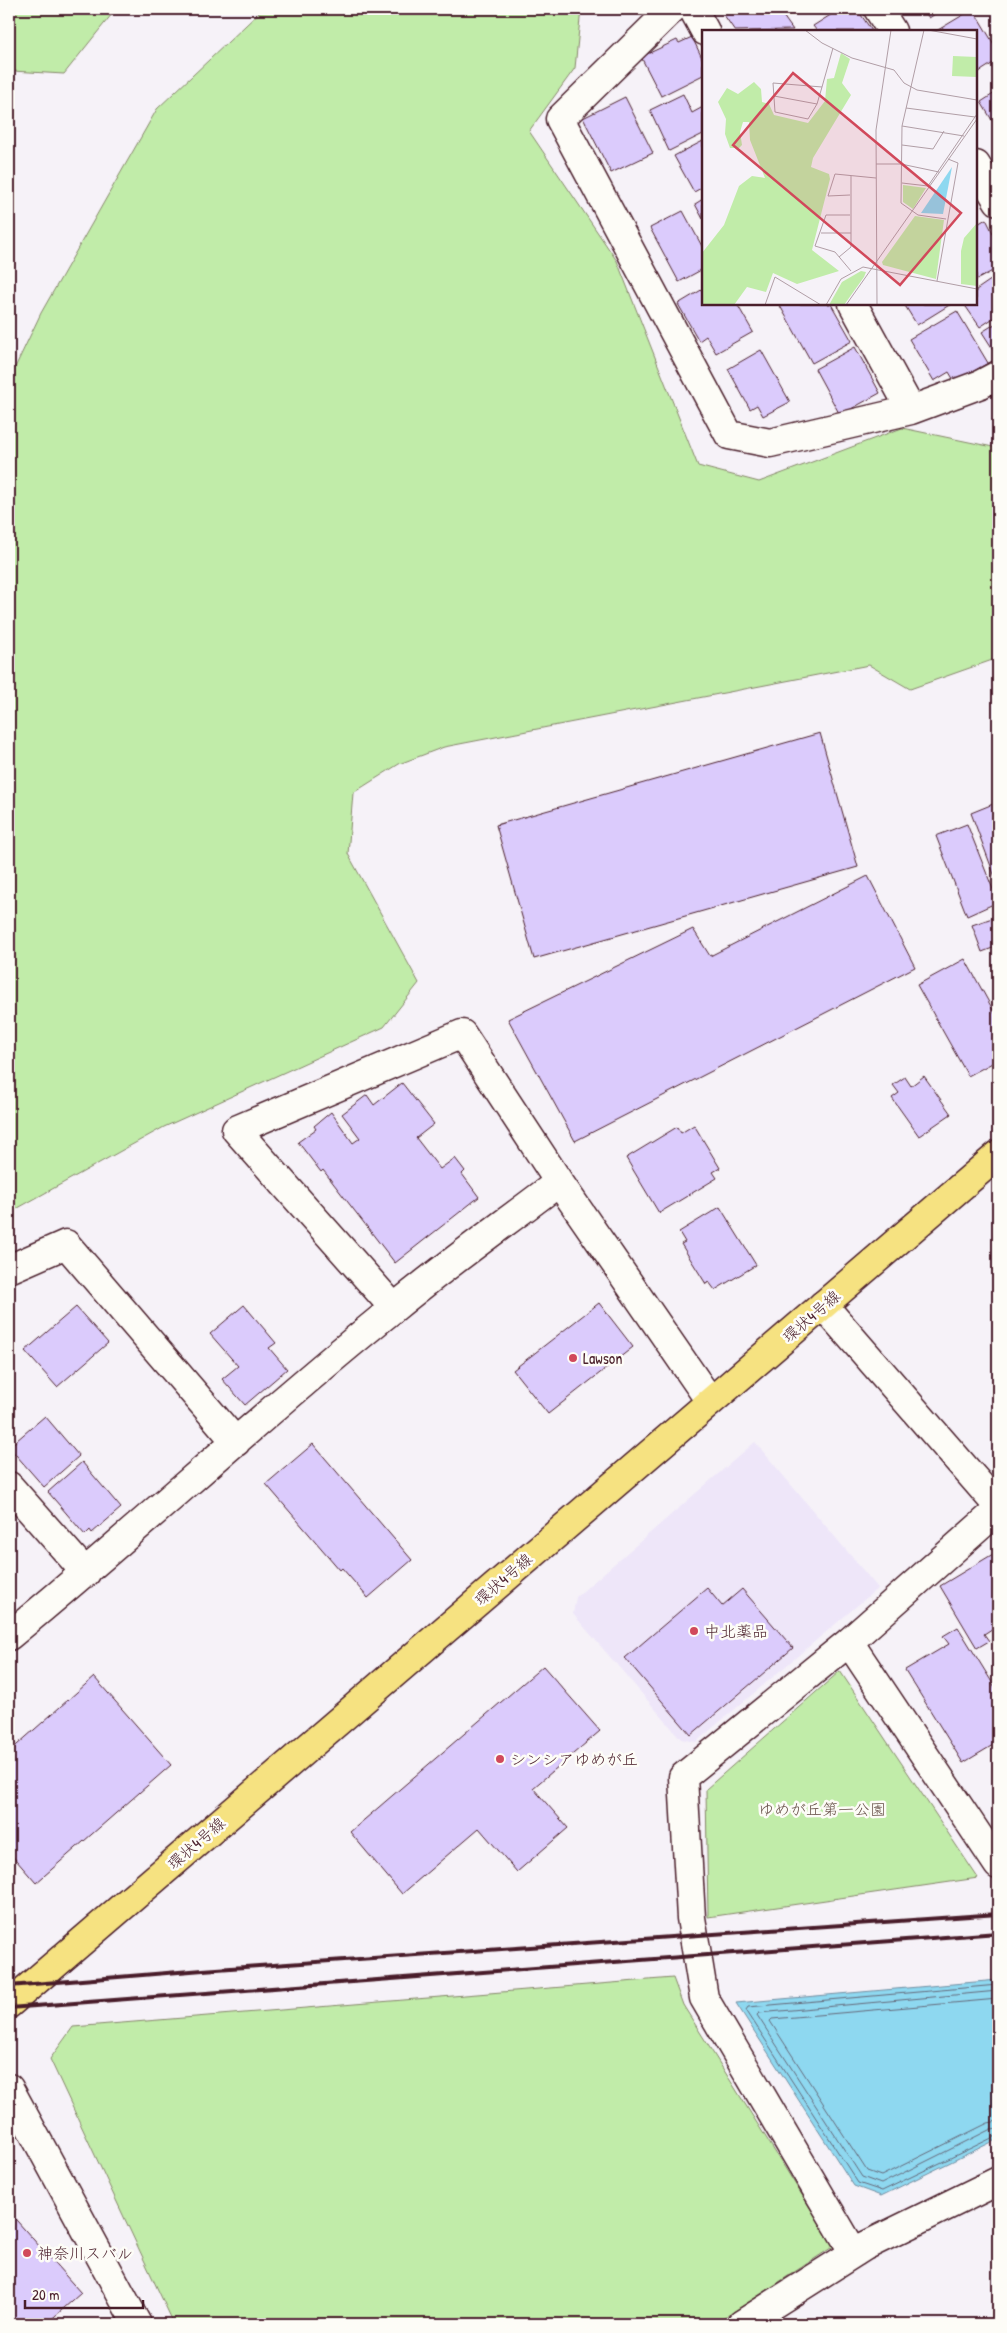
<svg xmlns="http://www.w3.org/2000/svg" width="1007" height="2333" font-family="'Patrick Hand','Klee One',sans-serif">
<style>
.built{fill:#eee6f9}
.green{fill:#c1eca9;stroke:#86866a}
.water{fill:#8ed8f0;stroke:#738ea1}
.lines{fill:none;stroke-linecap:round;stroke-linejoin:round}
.shore{stroke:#65697a;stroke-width:1}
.building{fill:#dbcbfc;stroke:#4a1f2b}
.minor-casing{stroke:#4a1f2b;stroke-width:31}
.major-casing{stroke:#4a1f2b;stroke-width:31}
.minor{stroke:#fdfcf7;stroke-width:28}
.major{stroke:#f6e281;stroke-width:28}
.rail{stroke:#4a1f2b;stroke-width:4}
.poi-dot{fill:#d1495b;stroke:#fdfcf7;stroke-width:2}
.labels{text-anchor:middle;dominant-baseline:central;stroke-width:5;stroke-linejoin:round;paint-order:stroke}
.street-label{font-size:16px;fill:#4a1f2b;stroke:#fdfcf7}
.poi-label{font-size:16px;fill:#4a1f2b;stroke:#fdfcf7;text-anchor:start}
.park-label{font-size:16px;fill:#68524a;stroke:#fdfcf7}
.inset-road{fill:none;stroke:#b19ea6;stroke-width:1}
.view{fill:#d1495b;fill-opacity:0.15;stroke:#d1495b;stroke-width:2.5}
.inset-edge{fill:none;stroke:#4a1f2b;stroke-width:2.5}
</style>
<rect width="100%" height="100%" fill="#f6f2f8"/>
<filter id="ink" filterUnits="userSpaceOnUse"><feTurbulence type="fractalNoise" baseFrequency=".02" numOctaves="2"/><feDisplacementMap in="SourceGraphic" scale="10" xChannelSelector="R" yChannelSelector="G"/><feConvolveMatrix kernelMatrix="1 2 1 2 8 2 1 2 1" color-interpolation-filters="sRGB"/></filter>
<g filter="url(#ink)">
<path class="built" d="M755 1442 878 1588 696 1742 681 1739 573 1614 576 1597Z"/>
<path class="green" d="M9 9H116L64 74 12 71 9 67Z
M263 9H581L575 68 529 131 617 261 698 466 759 482 902 428 993 447 998 444V658L910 689 869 665 444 747 399 764 353 793 348 854 419 983 384 1027 164 1127 9 1213V380L41 313 157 109Z
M840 1671 978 1878 708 1917 706 1789Z
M673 1978 683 2005 834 2246 715 2324H174L50 2059 73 2027Z"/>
<path class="water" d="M998 1980V2139L881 2196 854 2186 736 2003Z"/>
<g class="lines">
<path class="shore" d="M998 1985 748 2007 746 2010 858 2183 882 2191 998 2135
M998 1991 759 2013 757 2015 862 2177 881 2184 991 2129 998 2128
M998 1999 772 2019 770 2021 867 2171 881 2176 988 2123 998 2121"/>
</g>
<path class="building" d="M732 9H778L793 30 735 31 724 15Z
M840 9H857L872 31H817L813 26Z
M923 9H943L929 18Z
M973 9 998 51V60L976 74V31H939L938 30Z
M692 37 703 60V75L661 96 641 57 677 40 679 43Z
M998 91V130L981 102Z
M683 94 692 113 703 107V134L669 151 650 110Z
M625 97 653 153 611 173 583 118Z
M703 141V187L694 192 674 156Z
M703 199V219L695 204Z
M683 211 703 248V269L679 282 650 228Z
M986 219 998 243V268L976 280V225Z
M998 275V315L980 327 964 304H976V290Z
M703 289V304H737L753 332 716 353 706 336 699 341 678 304Z
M779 304H831L852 341 812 363Z
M904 304H951L917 325Z
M957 311 988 363 955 382 949 372 934 381 909 339Z
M998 322V357L982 332Z
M855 347 880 393 840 415 815 369Z
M761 350 790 402 763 416 757 405 750 409 728 369Z
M820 733 858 867 534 959 496 825Z
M998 802V885L971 813Z
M967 824 998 902 967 916 936 836Z
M868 876 915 967 575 1141 508 1019 693 929 710 956Z
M998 916V946L982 952 972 925Z
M965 959 998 1019V1060L968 1076 917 985Z
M924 1076 951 1114 919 1136 892 1098 899 1093 893 1085 905 1077 911 1086Z
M402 1083 434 1124 416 1138 440 1169 455 1158 465 1171 462 1174 479 1197 395 1263 323 1170 321 1172 298 1142 316 1129 314 1126 331 1112 353 1143 360 1138 342 1114 367 1095 374 1105Z
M694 1125 720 1168 713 1172 717 1178 659 1213 626 1158 677 1127 681 1133Z
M720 1207 756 1265 715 1290 709 1282 706 1284 681 1244 685 1242 679 1232Z
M599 1303 633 1347 548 1414 513 1370Z
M244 1305 276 1343 269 1348 287 1369 245 1405 222 1379 238 1366 210 1334Z
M76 1307 108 1343 57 1387 25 1351Z
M45 1416 79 1456 44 1487 9 1447Z
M313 1444 412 1560 368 1598 342 1568 340 1570 266 1484Z
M82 1462 121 1508 92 1533 90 1530 85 1535 48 1492Z
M998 1551V1625L984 1634 989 1641 977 1648 940 1586Z
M707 1588 722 1606 742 1589 793 1648 691 1735 625 1658Z
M958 1627 998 1692V1742L963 1763 905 1670 949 1644 943 1636Z
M998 1647V1659L993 1651Z
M543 1666 600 1731 533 1788 568 1828 517 1872 479 1828 402 1894 350 1832Z
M94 1677 171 1765 36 1883 9 1852V1752Z
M9 2212 81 2293 46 2324H9Z"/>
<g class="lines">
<g class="minor-casing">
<path id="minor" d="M672 9 560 119 729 435 770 443 911 410 981 384 998 375
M693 9 705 31
M878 9 892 31
M976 165 998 201
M853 304 911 410
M9 1269 66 1244 236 1442
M823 1305 998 1506
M394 1308 236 1130 462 1034 559 1182 710 1401
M9 1486 86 1573
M9 1636C139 1529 262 1414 394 1308 447 1264 504 1224 559 1182
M849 1642 998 1865
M9 2088 137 2324
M854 2253 704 1998 691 1918 683 1777 849 1642 998 1510
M742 2324 865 2246 998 2181"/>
</g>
<g class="major-casing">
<path id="major" d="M9 2004 998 1155"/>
</g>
<use href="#minor" class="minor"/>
<use href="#major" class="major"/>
<path class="rail" d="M9 1986 203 1970 998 1914
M9 2008 998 1933"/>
</g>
</g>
<g class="poi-dot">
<circle cx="573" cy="1358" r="5"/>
<circle cx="694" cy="1631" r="5"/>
<circle cx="500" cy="1759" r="5"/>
<circle cx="27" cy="2253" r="5"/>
</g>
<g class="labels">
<g class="street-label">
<text transform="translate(811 1316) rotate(-41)">環状4号線</text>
<text transform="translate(503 1579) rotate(-41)">環状4号線</text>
<text transform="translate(196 1843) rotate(-41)">環状4号線</text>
</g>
<g class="poi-label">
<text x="583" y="1358">Lawson</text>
<text x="704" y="1631">中北薬品</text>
<text x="510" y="1759">シンシアゆめが丘</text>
<text x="37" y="2253">神奈川スバル</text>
</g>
<g class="park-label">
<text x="822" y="1809">ゆめが丘第一公園</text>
</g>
</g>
<g transform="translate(702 30)">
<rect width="275" height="275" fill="#f6f2f8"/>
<path d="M139 23 148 29 140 53 149 65 111 128 109 137 127 144 128 149 110 220 137 241 95 254 71 243 64 262 45 257 32 275H0V223L22 195 37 156 50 146 63 148 48 110 47 92H41L38 102 40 115 37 118H28L23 104 24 89 16 72 25 58 36 64 52 52 59 59 60 72 67 74 72 85 106 93 123 71 125 49 132 48ZM251 26 275 27V47L250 46ZM201 155 224 158 211 179 201 172ZM213 186 242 190 234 249 181 235 180 232ZM275 193V256L259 254V221L262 208ZM159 241 164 242 162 247 142 275H127L140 252Z" fill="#c1eca9"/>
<path d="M250 137 241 184 219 183Z" fill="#8ed8f0"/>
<path class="inset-road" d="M103 0 120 13 150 28 192 40 202 53 215 60 275 70M222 0 200 96 199 173 216 185 244 189M226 0 275 9M120 57 115 74 106 89 73 82 71 53 120 57 131 18M72 66 115 74M204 78 273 87M200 96 262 106M200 115 231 119 242 101M174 134H199L237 142M200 153 226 156 275 84M148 165 126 166 133 144 174 148M148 185H124L113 216 133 222 149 241M119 203H149M137 227 149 217V146M235 251 256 133 246 129M63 275 73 247 119 275M124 275 139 249 161 237 275 259M144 275 275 89M175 275 174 100 189 0"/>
<path class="view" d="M91 43 259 183 198 255 31 115Z"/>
<rect width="275" height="275" class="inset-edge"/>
</g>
<rect width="1007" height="2333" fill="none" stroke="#fdfcf7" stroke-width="30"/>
<rect x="15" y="15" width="977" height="2303" fill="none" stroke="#4a1f2b" stroke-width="2" filter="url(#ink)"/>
<path d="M25 2300v8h118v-8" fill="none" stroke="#4a1f2b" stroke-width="2.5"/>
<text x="32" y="2300" font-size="15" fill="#4a1f2b" stroke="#fdfcf7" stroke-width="4" paint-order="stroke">20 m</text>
</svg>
